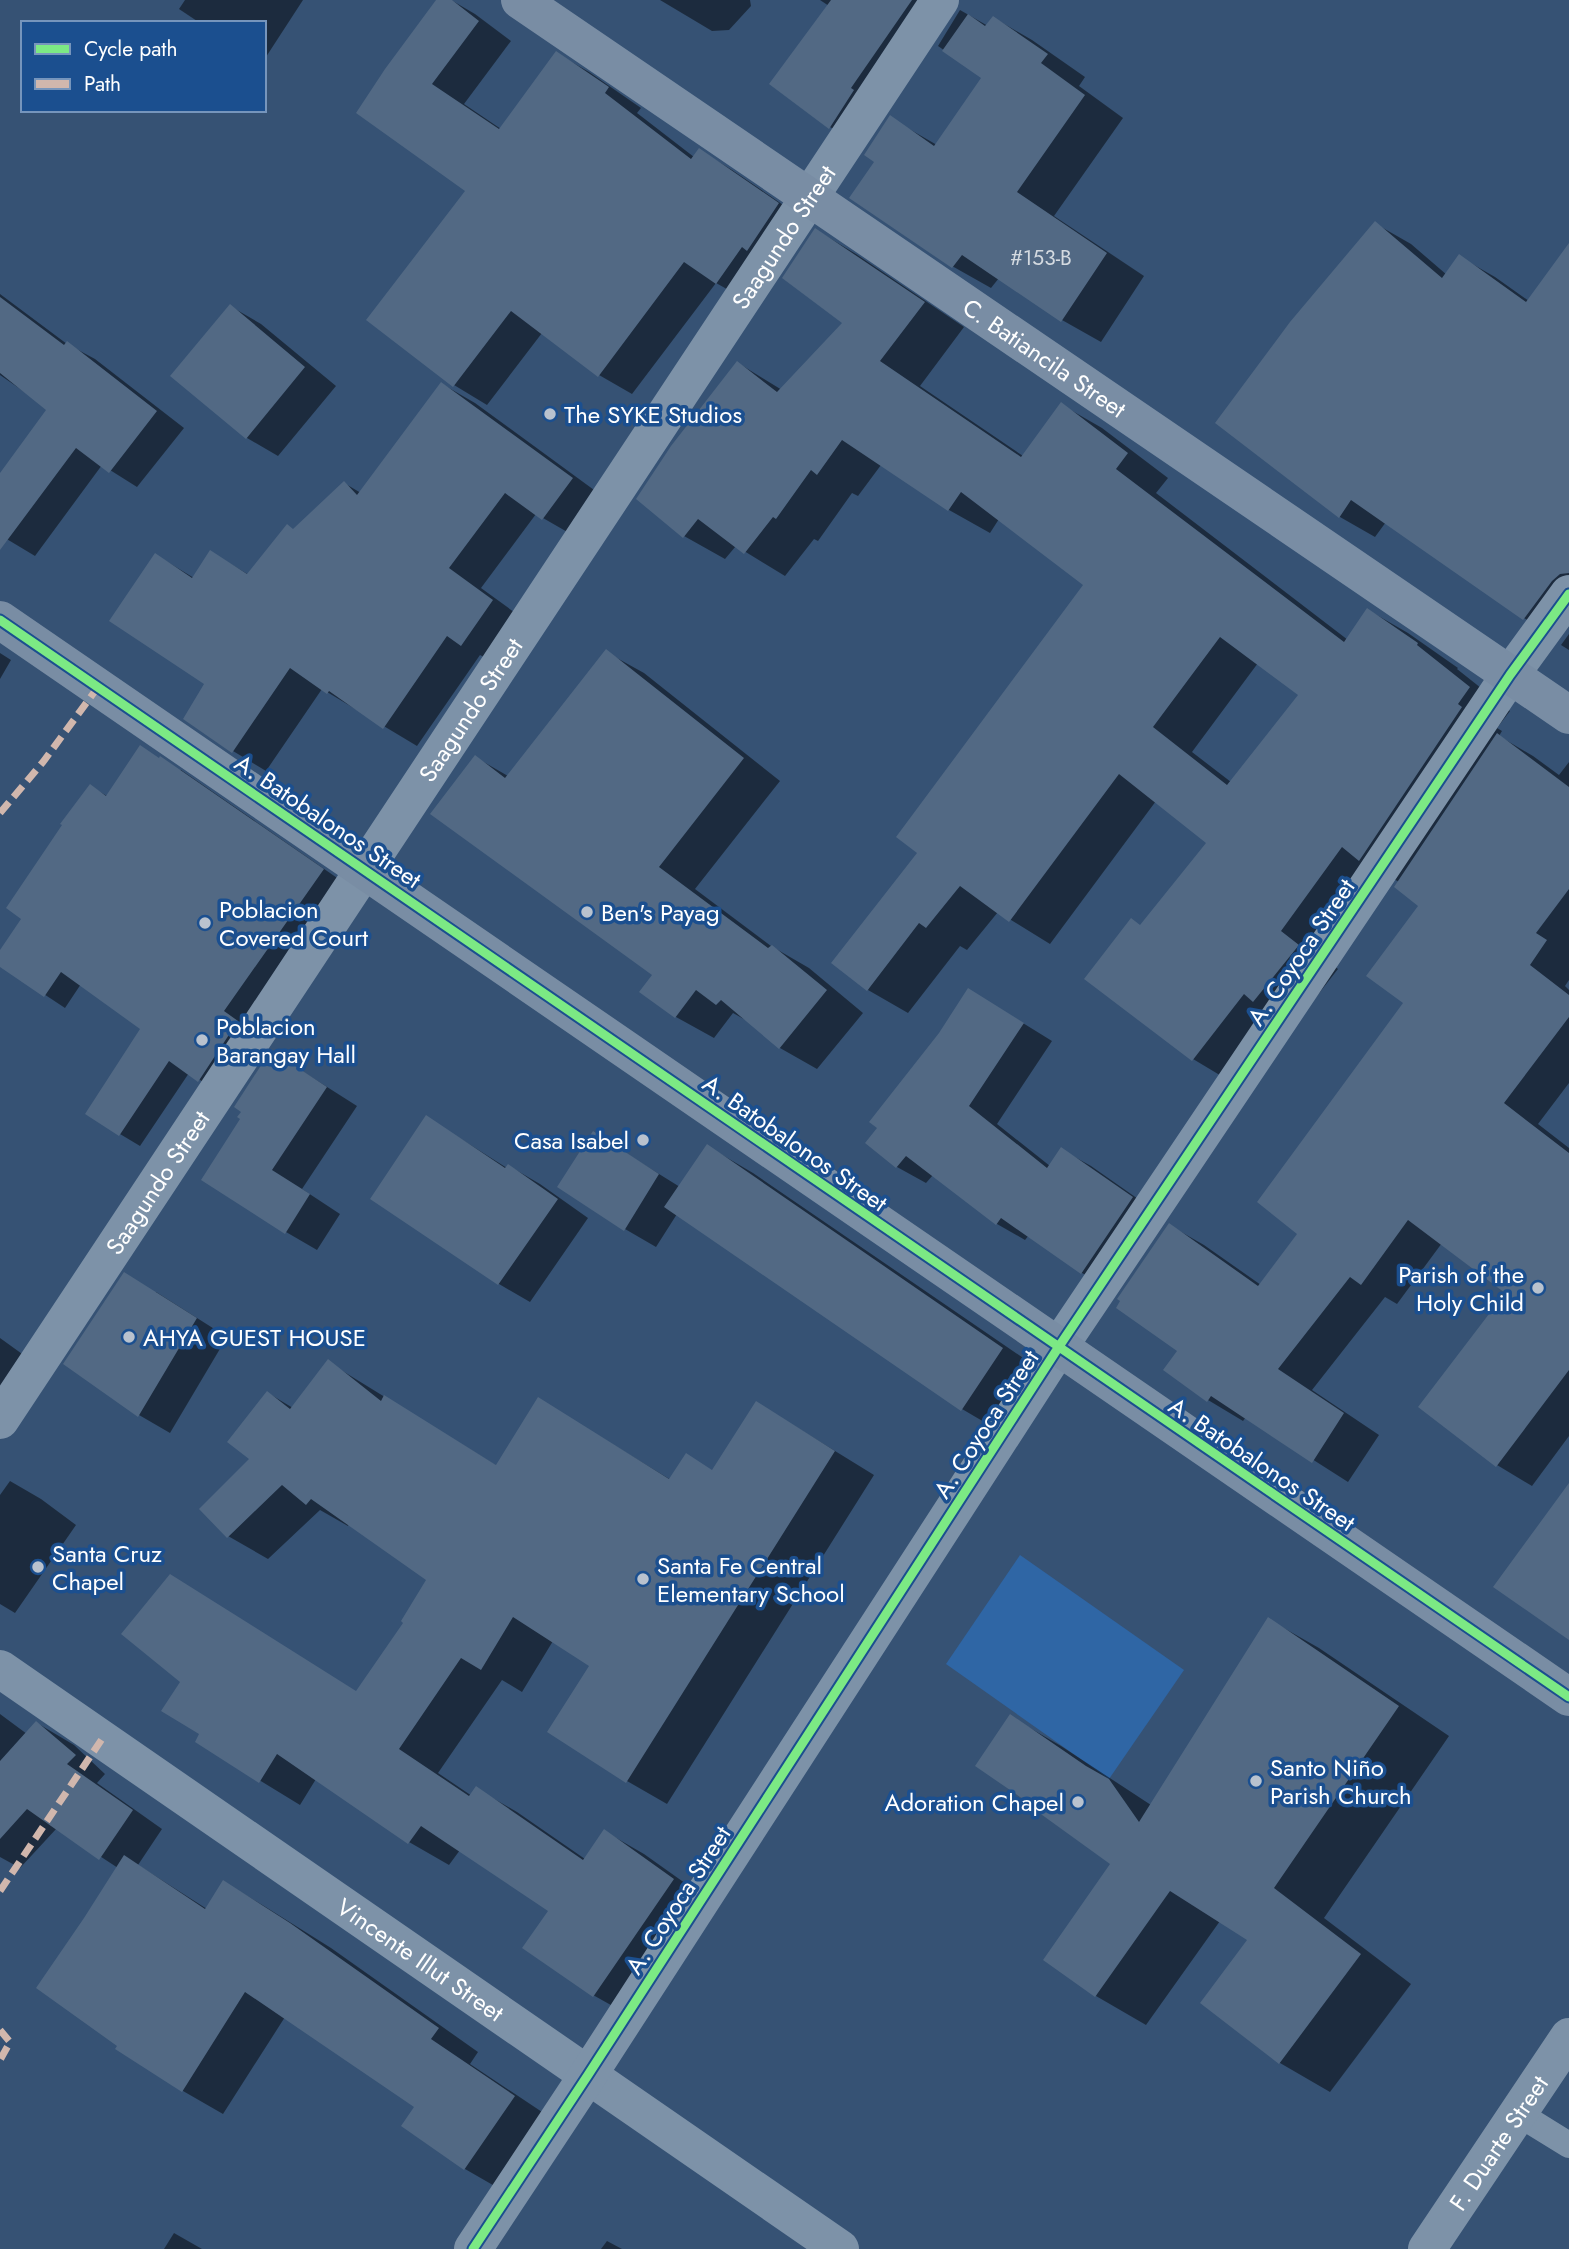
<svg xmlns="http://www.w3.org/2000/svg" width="1569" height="2249" font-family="Jost,sans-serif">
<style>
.green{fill:#2f66a5}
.shadow{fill:#0007;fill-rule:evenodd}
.building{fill:#526984;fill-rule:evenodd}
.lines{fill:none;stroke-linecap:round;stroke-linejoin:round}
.lane{stroke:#7d92a8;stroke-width:26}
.street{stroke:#7d92a8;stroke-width:38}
.secondary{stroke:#798da4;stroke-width:38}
.quiet{stroke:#d1b7ad;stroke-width:7;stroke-dasharray:14 7;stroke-linecap:butt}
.cycleway-casing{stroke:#1b4f8f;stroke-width:13}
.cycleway{stroke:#7ce984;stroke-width:9}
.poi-dot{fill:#b9c2ce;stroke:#1b4f8f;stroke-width:2.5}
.labels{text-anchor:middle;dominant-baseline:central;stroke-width:7;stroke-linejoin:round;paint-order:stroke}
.number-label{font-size:21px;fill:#d4dae0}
.street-label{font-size:24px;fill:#fff;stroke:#1b4f8f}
.poi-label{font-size:24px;fill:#fff;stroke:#1b4f8f;text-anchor:start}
</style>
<rect width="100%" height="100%" fill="#365274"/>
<path class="green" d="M1020 1555 1184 1670 1109 1779 946 1664Z"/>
<path class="shadow" d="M185 0H303L264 60V23H200L179 9Z
M439 0H451L475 14 511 41 464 104 501 129 556 53 589 72 641 108 637 113 694 157 699 150 732 170 811 224 750 302 716 283 632 394 599 375 542 333 487 405 454 385 468 191 358 113Z
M660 0H750L751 6 729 30 712 31Z
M820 0H953L861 145 830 127 829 6Z
M960 10 988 26 994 18 1032 40 1085 77 1079 86 1123 118 1054 216 1144 276 1101 342 1062 320 999 278 991 288 952 266 876 162 890 118 937 145 984 78 938 46Z
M1376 224 1411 244 1447 275 1460 257 1495 277 1529 301 1569 280V625L1559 639 1524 618 1386 522 1375 537 1340 517 1218 423Z
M816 230 856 254 964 327 920 386 1023 456 1062 405 1102 428 1168 478 1156 493 1348 640 1368 610 1408 633 1458 668 1457 669 1510 711 1497 728 1502 731 1499 736 1533 756 1559 775 1569 762V980L1565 986 1569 990V1083L1538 1124 1569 1148V1436L1532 1486 1497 1465 1507 1292 1442 1243 1397 1304 1385 1297 1312 1390 1379 1435 1348 1482 1246 1417 1243 1421 1208 1400 1179 1350 1169 1225 1204 1245 1261 1285 1299 1233 1405 1002 1420 906 1399 882 1382 872 1321 955 1338 969 1295 1024 1233 1083 1193 1059 1141 926 1208 842 1156 801 1050 944 998 912 967 950 960 946 908 1013 868 990 919 853 1086 585 999 519 990 533 949 510 881 465 858 496 852 493 818 541 814 539 785 576 736 546 725 559 684 536 738 363 782 390 844 323ZM1258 663 1301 694 1231 782 1192 752Z
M0 294 67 344 95 359 184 428 137 487 102 465 35 556 0 535V476L49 409 0 375Z
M230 306 261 324 336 386 278 456 247 438Z
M442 384 475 403 605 498 576 537 536 514 481 588 525 620 495 663 480 655 417 746 322 689 266 771 233 751 185 718 206 684 156 555 194 578 211 552 249 575 344 483 361 493Z
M1569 634V650L1561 645Z
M606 652 644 673 780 781 695 889 771 946 809 968 863 1013 817 1069 780 1048 751 1023 733 1013 714 1038 676 1017 642 991 654 975 475 757 508 776Z
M0 653 11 660 0 679Z
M181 770 343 882 219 1092 189 1073 140 1146 120 1134 143 1028 81 984 65 1008 0 965V953L24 918 90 786 107 796Z
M997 1007 1052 1041 997 1124 1050 1166 1062 1150 1091 1166 1161 1215 1111 1289 1082 1273 1029 1235 1025 1240 997 1224 933 1175 926 1183 897 1167 867 1143Z
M272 1052 357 1106 302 1189 340 1214 317 1250 286 1232 243 1119Z
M426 1117 507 1168 509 1166 540 1184 588 1218 530 1302 499 1284 372 1199Z
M593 1133 680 1187 707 1146 753 1173 1048 1375 1008 1436 962 1409 677 1214 656 1247 625 1229Z
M156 1292 227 1337 170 1433 139 1415 65 1364Z
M0 1338 43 1369 0 1430Z
M328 1362 497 1466 538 1399 671 1480 713 1471 757 1403 874 1475 667 1804 627 1781 591 1665 553 1641 522 1692 502 1680 438 1773 472 1796 477 1789 517 1812 585 1859 604 1831 644 1854 713 1903 634 2018 593 1995 550 1910 460 1850 449 1865 409 1842 316 1779 300 1805 197 1742 358 1692 406 1622 428 1580 349 1524 348 1526 320 1510 268 1559 228 1536 252 1459 268 1393 293 1408Z
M10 1481 41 1499 76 1525 15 1613 0 1604V1495Z
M1268 1619 1319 1648 1449 1736 1324 1918 1411 1984 1330 2092 1280 2063 1250 1940 1220 1921 1146 2025 1096 1996 1112 1864 1011 1717 1061 1746 1151 1805Z
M0 1714 27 1734 37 1723 74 1745 105 1774 97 1783 162 1829 138 1865 207 1909 224 1882 264 1906 331 1948 478 2052 470 2064 554 2120 505 2192 465 2169 403 2126 416 2107 285 2017 223 2114 183 2091 118 1868 57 1828 20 1868 0 1857Z
M174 2233 202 2249H164Z
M607 2241 622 2249H601Z"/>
<path class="building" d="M436 0H452L479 21 432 84 499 129 556 51 609 87 605 93 691 159 699 148 779 203 747 251 742 247 716 284 684 262 598 377 511 311 453 387 366 320 465 191 356 113 385 69Z
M831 0H912L851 88 854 90 829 129 769 84Z
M968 14 985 26 993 16 1048 54 1041 63 1085 95 1017 192 1107 253 1061 322 962 255 952 268 849 198 874 162 864 155 890 115 934 146 981 78 942 51Z
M1375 221 1442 278 1459 254 1526 302 1569 243V573L1560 574 1552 581 1523 620 1351 500 1339 518 1215 423 1290 322Z
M815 228 925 302 880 361 1021 457 1061 402 1128 453 1116 469 1344 642 1367 608 1418 643 1417 645 1470 687 1458 704 1462 707 1359 861 1342 847 1281 931 1299 945 1253 1002 1244 994 1192 1061 1084 979 1131 918 1140 925 1206 843 1119 774 1009 922 960 886 926 928 919 923 867 991 831 963 917 853 896 837 1083 585 961 492 948 511 842 440 817 475 811 470 776 519 773 517 744 554 698 519 683 538 636 499 671 446 737 361 777 392 842 323 782 278ZM1220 637 1298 695 1227 785 1153 727Z
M0 297 64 345 67 341 157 411 109 473 76 448 0 550V473L46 410 0 373Z
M230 304 305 367 246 439 170 376Z
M441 382 573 478 542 520 505 493 449 568 493 600 461 646 447 636 383 729 329 691 327 694 290 668 232 753 183 719 204 684 109 621 155 553 192 578 210 550 247 574 287 524 293 529 344 481 357 495Z
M606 649 744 758 659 867 768 948 772 945 827 990 779 1049 721 1000 716 1005 696 990 675 1018 639 992 652 975 430 814 475 755 505 778Z
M1497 733 1569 787V889L1536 933 1547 940 1530 965 1569 995V1017L1504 1103 1569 1153V1370L1496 1467 1418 1407 1505 1293 1408 1220 1361 1285 1350 1277 1278 1369 1344 1413 1312 1463 1211 1396 1207 1402 1163 1370 1177 1351 1116 1308 1120 1301 1117 1299 1169 1223 1258 1286 1297 1234 1257 1202 1403 1003 1366 976 1418 906 1394 887Z
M140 745 159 758 160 756 324 869 224 1011 238 1021 198 1082 169 1061 119 1136 85 1114 140 1029 61 972 44 997 0 967V950L21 919 6 908 62 825 60 824 90 784 106 796Z
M968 988 1024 1023 969 1106 1047 1168 1061 1147 1133 1197 1081 1274 1001 1218 996 1225 906 1156 896 1168 865 1143 877 1128 869 1122 939 1033Z
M271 1050 327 1087 272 1170 310 1194 285 1234 201 1180 240 1119 237 1117 241 1112 234 1107Z
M426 1115 505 1168 508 1164 558 1199 498 1285 370 1199Z
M593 1131 659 1174 624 1231 557 1187Z
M707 1144 1003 1348 961 1411 664 1207Z
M124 1272 197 1318 138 1417 63 1364Z
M328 1359 381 1401 384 1395 496 1465 538 1397 669 1479 686 1453 712 1470 756 1401 835 1451 626 1783 547 1732 589 1666 513 1617 481 1670 461 1658 399 1749 469 1796 476 1786 583 1860 604 1829 674 1879 593 1997 522 1948 548 1911 421 1826 408 1844 277 1754 259 1783 195 1742 199 1734 161 1711 180 1682 121 1634 170 1574 356 1691 403 1623 401 1621 426 1580 311 1499 306 1505 282 1485 227 1538 199 1509 249 1459 227 1442 267 1391 290 1409Z
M1569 1483V1640L1493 1587Z
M1268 1617 1399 1706 1274 1888 1361 1954 1279 2064 1200 2003 1247 1940 1170 1891 1095 1997 1043 1960 1110 1864 1038 1812 1039 1810 975 1766 1010 1714 1086 1766 1109 1779 1139 1822Z
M36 1721 76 1755 67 1764 133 1810 99 1860 27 1809 0 1839V1761Z
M124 1855 205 1909 223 1880 290 1923 439 2028 431 2039 515 2096 464 2170 401 2126 414 2107 245 1992 182 2092 115 2049 117 2046 36 1988 84 1918Z"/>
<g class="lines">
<path class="lane" d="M1519 2114 1569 2145"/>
<g class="street">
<path id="s1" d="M0 1420 940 0"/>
<path id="s2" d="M0 1669 840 2249"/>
<path d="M473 2249 588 2075 1058 1348 1510 675 1569 594"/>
<path id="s3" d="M1427 2249 1569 2037"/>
</g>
<g class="secondary">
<path id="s4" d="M520 0 1569 715"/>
<path d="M0 620 1569 1697"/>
</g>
<path class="quiet" d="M0 813 43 762 98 687
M0 1891 102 1739
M0 2030 10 2042 0 2060"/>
<g class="cycleway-casing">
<path id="cycleway" d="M0 620 1569 1697
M473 2249 588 2075 1058 1348 1510 675 1569 594"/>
</g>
<use href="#cycleway" class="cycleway"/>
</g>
<g class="poi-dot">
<circle cx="550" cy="414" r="7"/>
<circle cx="587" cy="912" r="7"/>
<circle cx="205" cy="923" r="7"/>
<circle cx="202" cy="1040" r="7"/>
<circle cx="643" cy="1140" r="7"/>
<circle cx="1538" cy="1288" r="7"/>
<circle cx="129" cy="1337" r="7"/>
<circle cx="38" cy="1567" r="7"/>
<circle cx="643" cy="1579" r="7"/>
<circle cx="1256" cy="1781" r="7"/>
<circle cx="1078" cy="1802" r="7"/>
</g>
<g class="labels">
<g class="number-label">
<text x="1041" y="258">#153-B</text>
</g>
<g class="street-label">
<text stroke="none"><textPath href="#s1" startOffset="1419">Saagundo Street</textPath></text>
<text stroke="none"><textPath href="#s4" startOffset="635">C. Batiancila Street</textPath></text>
<text stroke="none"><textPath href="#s1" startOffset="852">Saagundo Street</textPath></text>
<text transform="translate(328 821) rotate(34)">A. Batobalonos Street</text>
<text transform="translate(1301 952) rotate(-56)">A. Coyoca Street</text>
<text transform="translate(795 1143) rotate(35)">A. Batobalonos Street</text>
<text stroke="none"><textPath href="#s1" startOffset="285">Saagundo Street</textPath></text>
<text transform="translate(986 1424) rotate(-57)">A. Coyoca Street</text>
<text transform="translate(1262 1464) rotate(34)">A. Batobalonos Street</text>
<text transform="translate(678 1900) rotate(-57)">A. Coyoca Street</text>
<text stroke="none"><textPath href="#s2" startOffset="511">Vincente Illut Street</textPath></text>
<text stroke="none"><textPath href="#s3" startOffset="128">F. Duarte Street</textPath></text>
</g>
<g class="poi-label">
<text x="564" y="414">The SYKE Studios</text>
<text x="219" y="909">Poblacion<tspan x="219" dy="28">Covered Court</tspan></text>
<text x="601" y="912">Ben's Payag</text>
<text x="216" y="1026">Poblacion<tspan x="216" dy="28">Barangay Hall</tspan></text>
<text x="629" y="1140" text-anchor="end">Casa Isabel</text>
<text x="1524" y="1274" text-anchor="end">Parish of the<tspan x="1524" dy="28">Holy Child</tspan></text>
<text x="143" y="1337">AHYA GUEST HOUSE</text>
<text x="52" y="1553">Santa Cruz<tspan x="52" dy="28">Chapel</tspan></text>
<text x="657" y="1565">Santa Fe Central<tspan x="657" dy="28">Elementary School</tspan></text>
<text x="1270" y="1767">Santo Niño<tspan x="1270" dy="28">Parish Church</tspan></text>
<text x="1064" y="1802" text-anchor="end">Adoration Chapel</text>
</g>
</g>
<rect x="21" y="21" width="245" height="91" fill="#1b4f8f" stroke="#7695bc" stroke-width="2"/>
<rect x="35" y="44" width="35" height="10" fill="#7ce984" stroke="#7695bc" stroke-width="2"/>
<text x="84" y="56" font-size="21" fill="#ffffff">Cycle path</text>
<rect x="35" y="79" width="35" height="10" fill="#d1b7ad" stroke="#7695bc" stroke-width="2"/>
<text x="84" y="91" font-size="21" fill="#ffffff">Path</text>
</svg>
